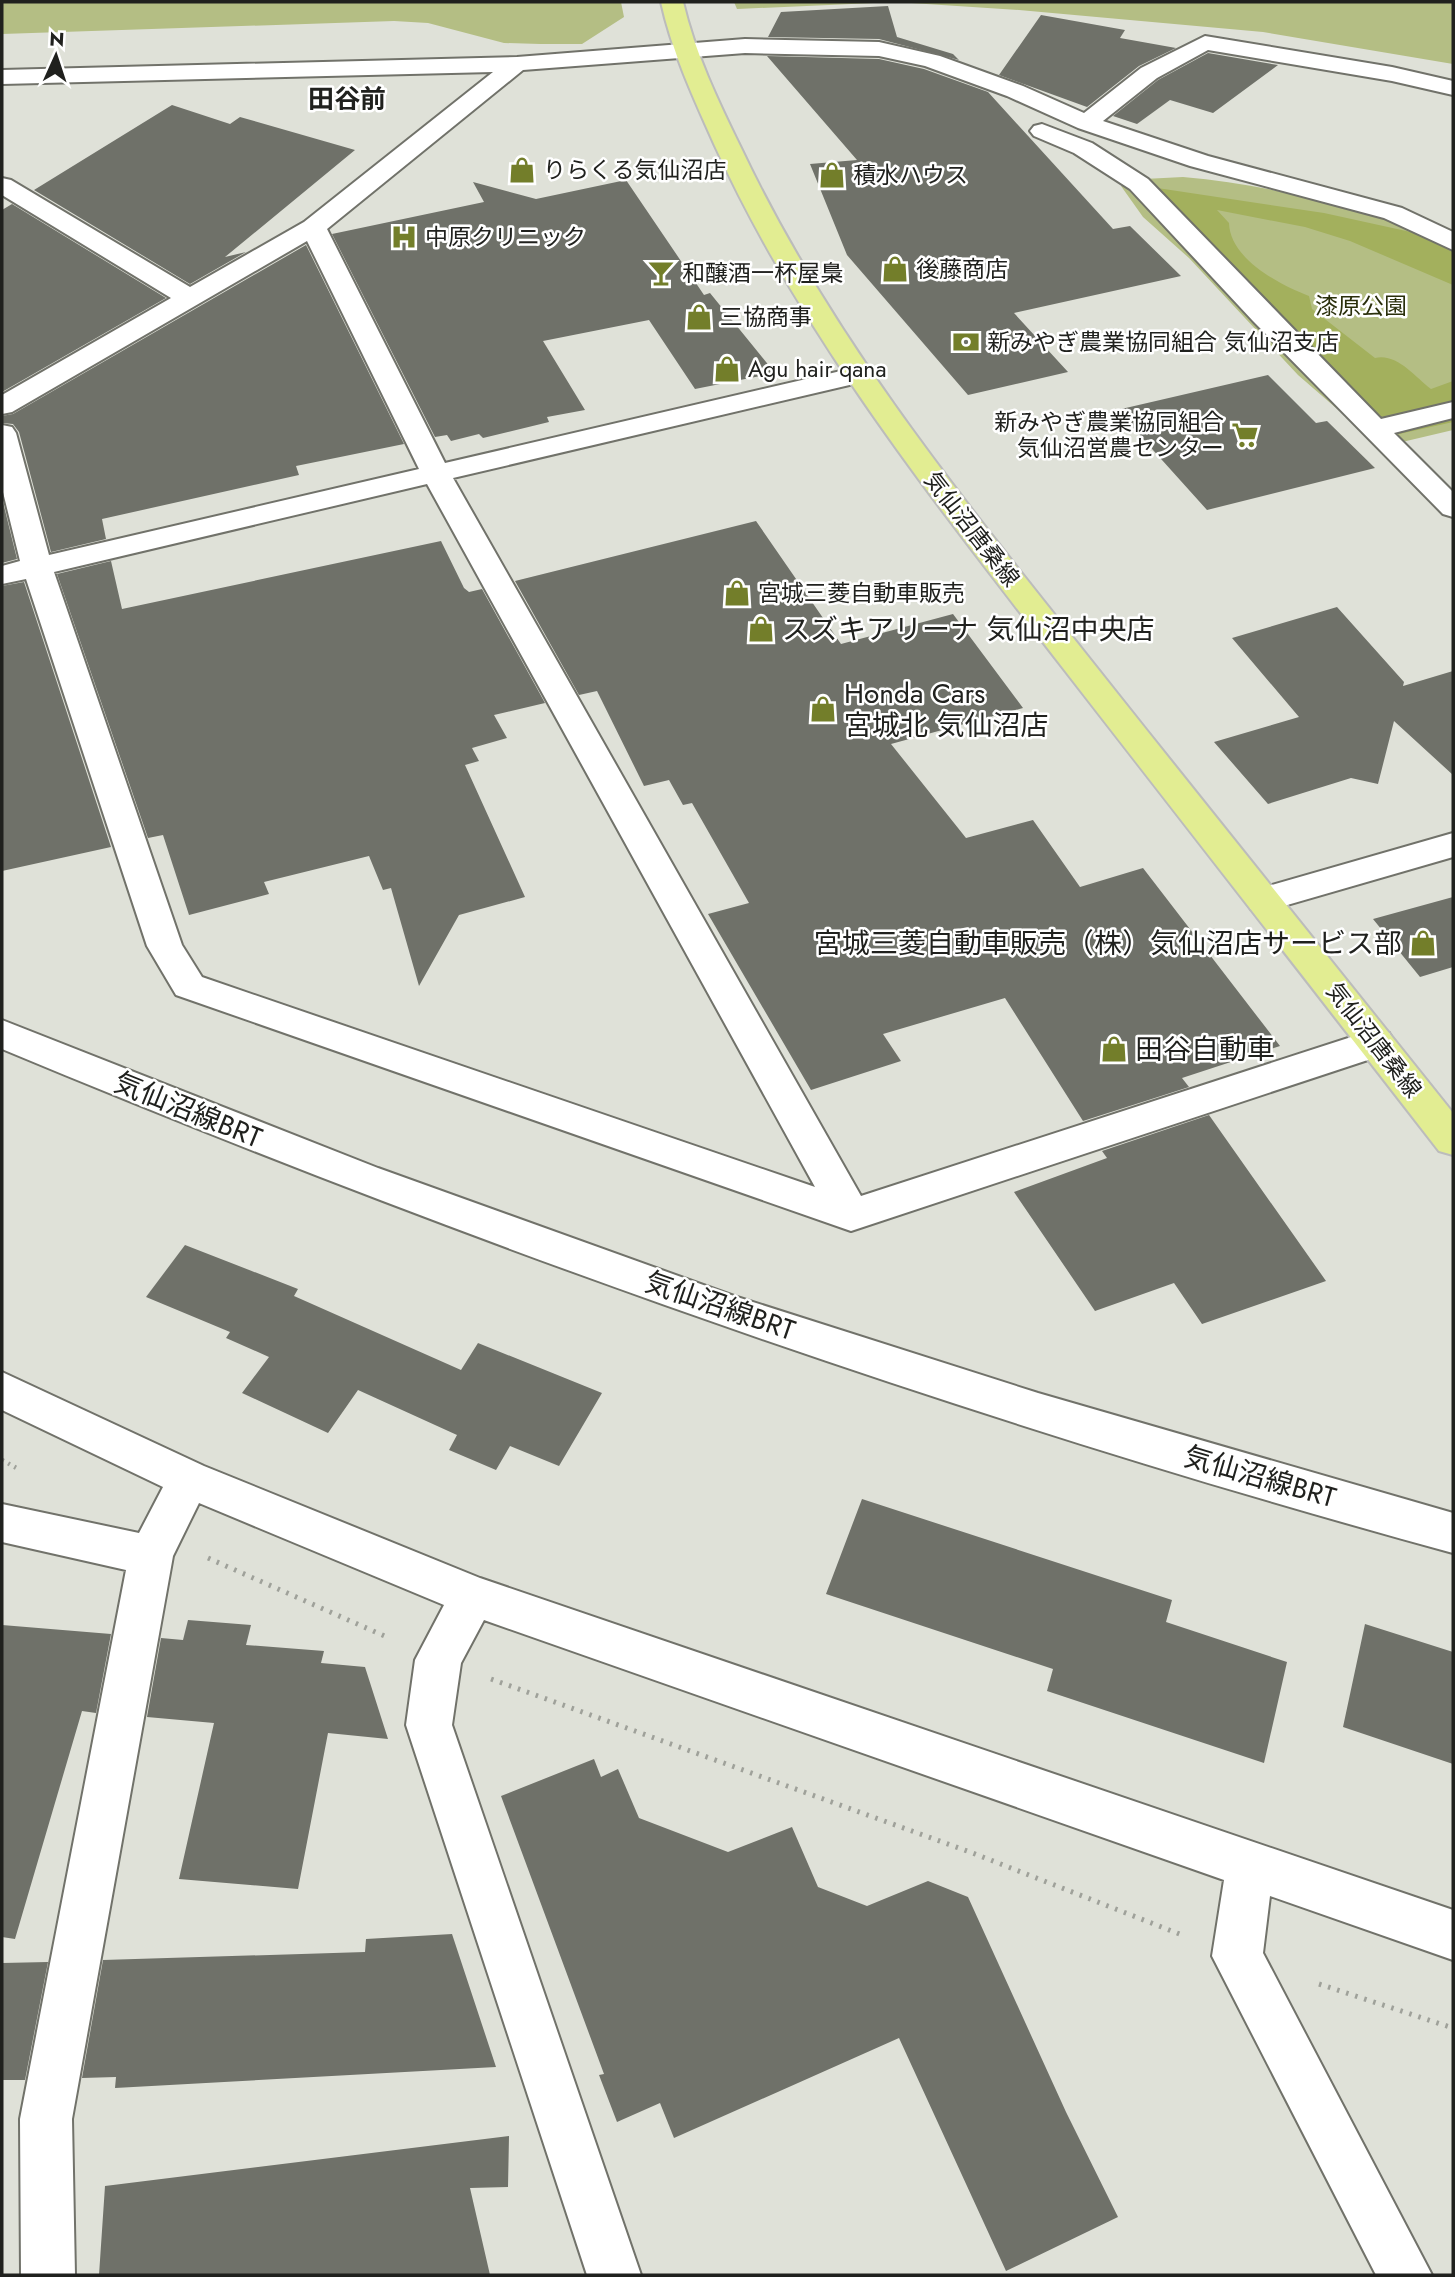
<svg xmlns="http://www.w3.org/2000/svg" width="1455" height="2277" font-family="Jost,'Noto Sans JP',sans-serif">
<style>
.green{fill:#b4be84}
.forest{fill:#a3b05d}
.building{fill:#6f7169}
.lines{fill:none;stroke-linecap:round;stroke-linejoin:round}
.minor-casing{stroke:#71726a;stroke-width:4}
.major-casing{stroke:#bcbcbc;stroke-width:4}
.path-far1{stroke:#9fa19a;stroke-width:4.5;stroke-dasharray:2 5;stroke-linecap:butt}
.path{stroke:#9fa19a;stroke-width:5;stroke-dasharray:2.5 7;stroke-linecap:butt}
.minor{fill:#fff;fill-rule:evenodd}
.major{fill:#e2ed92;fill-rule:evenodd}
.labels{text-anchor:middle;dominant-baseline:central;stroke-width:5;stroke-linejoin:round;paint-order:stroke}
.far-poi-label{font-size:23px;fill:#20211e;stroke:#fff;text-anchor:start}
.far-park-label{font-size:23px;fill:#2a2f0b;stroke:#fff}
.far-street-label{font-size:23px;fill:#20211e;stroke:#fff}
.far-quarter-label{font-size:26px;font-weight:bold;fill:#20211e;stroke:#fff}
.poi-label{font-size:28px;fill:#20211e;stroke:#fff;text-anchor:start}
.street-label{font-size:28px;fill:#20211e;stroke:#fff}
</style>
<rect width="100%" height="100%" fill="#dfe1d8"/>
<path class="green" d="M2 2H621L624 17 582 44H540L504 43 428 23 394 21 2 34Z
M734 2H1453V64L1263 32 1019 10 896 2 737 9Z
M1183 177C1272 185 1350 207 1436 231L1453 240V430L1381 447 1298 375 1189 258 1143 217 1121 186 1144 179Z"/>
<path class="forest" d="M1144 186 1324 213 1429 236 1453 249V285L1350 241 1305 227 1217 210 1229 223C1230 259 1280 285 1309 296L1312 309 1375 358C1397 353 1414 376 1431 389L1453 381V422L1386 437 1147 209 1132 189Z"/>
<path class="building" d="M888 6 897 37 953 54 959 60 879 39 768 37 781 12Z
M1041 15 1125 30 1120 38 1176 48 1139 66 1087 107 999 75Z
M1208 53 1278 65 1213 113 1170 100 1137 124 1113 116 1158 80Z
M767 56 879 59 924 69 988 92 1113 229 1130 226 1181 276 1014 313 1068 372 968 395 847 255 810 164 857 160Z
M172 105 230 124 240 117 355 150 225 257 246 252 190 284 34 190Z
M626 180 704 295 710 293 775 373 695 389 649 320 543 341 585 410 547 417 549 422 483 438 479 434 451 441 447 435 435 437 332 234 484 202 473 182 536 199Z
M12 204 166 298 2 392V210Z
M306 245 404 444 296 466 299 475 102 519 106 539 51 552 19 432 13 424 2 423V416L13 414Z
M1268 375 1316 423 1327 421 1375 468 1207 510 1117 410Z
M2 498 17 559 2 563Z
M756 521 841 644 953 614 1023 708 891 744 966 838 1033 820 1080 887 1143 868 1280 1046 1182 1078 1189 1087 1083 1121 1005 998 883 1034 901 1061 811 1090 708 914 749 903 692 803 683 805 669 780 644 786 597 691 579 695 515 581Z
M441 541 464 588 469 592 482 589 545 703 494 715 507 738 472 748 479 761 465 765 525 897 459 915 419 986 391 888 383 890 369 856 264 882 269 894 189 915 163 835 148 838 57 574 111 561 122 609Z
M24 582 111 847 2 871V586Z
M1337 607 1404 682 1403 686 1453 671V775L1394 721 1378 784 1351 778 1268 804 1214 742 1299 717 1232 638Z
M1453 897V967L1420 977 1373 919Z
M1209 1115 1326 1281 1202 1324 1174 1283 1095 1311 1014 1192 1107 1158 1102 1151Z
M185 1245 298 1289 294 1296 461 1370 478 1343 602 1393 559 1466 510 1446 496 1470 449 1450 457 1435 358 1390 328 1433 242 1393 269 1357 226 1338 230 1332 146 1297Z
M862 1499 1172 1600 1166 1622 1287 1662 1264 1763 1047 1691 1053 1669 826 1594Z
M188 1620 251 1625 246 1645 324 1651 321 1663 365 1667 388 1739 328 1733 298 1889 179 1879 214 1723 147 1717 161 1638 183 1640Z
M1365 1624 1453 1652V1764L1343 1727Z
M2 1625 111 1634 96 1713 82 1711 15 1939 2 1937Z
M594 1759 601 1777 618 1769 639 1818 728 1852 792 1827 818 1887 867 1906 928 1881 968 1897 1066 2112 1118 2217 1006 2271 899 2038 674 2138 660 2103 617 2122 599 2075 604 2074 501 1796Z
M452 1934 496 2067 115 2088 116 2077 82 2078 103 1960 365 1952 366 1939Z
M48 1962 25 2080H2V1963Z
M509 2136 508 2187 470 2188 490 2275H99L105 2186Z"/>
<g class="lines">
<g class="minor-casing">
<path id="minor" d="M1205 36 1392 67 1453 81V95L1392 81 1208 50 1157 78 1103 121 1208 156 1402 208 1453 232V250L1384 218 1190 166 1078 128 1007 96 925 66 879 56 745 53 523 70 327 229 445 463 858 367 868 369 872 375 868 381 858 383 453 478 861 1196 1376 1029 1389 1033 1395 1043 1389 1053 851 1231 176 995 147 946 26 579 2 584V566L20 561 2 488V425L12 427 16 433 49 555 419 469 307 241 12 412 2 414V395L171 298 2 195V178L11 180 190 287 304 222 493 72 2 84V70L517 57 745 39 879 42 940 56 1023 86 1084 113 1141 68ZM427 484 815 1187 202 977 182 945 54 572Z
M1042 124 1092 143 1148 179 1381 419 1453 402V418L1394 433 1453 492V517L1443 514 1253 321 1130 189 1074 153 1034 136 1030 131 1034 126Z
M1453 833V857L1263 912 1251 909 1245 900 1251 891Z
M2 1020 378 1168 734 1296 1038 1393 1453 1513V1553C959 1418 475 1246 2 1049Z
M2 1372 204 1466 480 1578 1453 1910V1960L1270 1896 1263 1953 1432 2275H1376L1212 1956 1224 1880 484 1620 461 1663 452 1725 641 2275H587L406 1725 415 1660 444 1605 199 1503 173 1556 72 2119 75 2275H21L20 2119 126 1570 2 1542V1504L139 1533 163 1487 2 1410Z"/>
</g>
<g class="major-casing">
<path id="major" d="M661 2H683C695 53 718 101 741 148 828 332 955 490 1082 649 1205 804 1329 958 1453 1113V1155L1439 1151C1312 987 1183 823 1056 659 930 496 801 334 715 146 694 99 672 52 661 2Z"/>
</g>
<path class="path-far1" d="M2 1460 20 1470"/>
<path class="path" d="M208 1558 389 1638
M491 1679 970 1852 1182 1935
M1319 1984 1453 2028"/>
<use href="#minor" class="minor"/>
<use href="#major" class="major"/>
</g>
<defs>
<g id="shop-bare" transform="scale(2.1)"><path d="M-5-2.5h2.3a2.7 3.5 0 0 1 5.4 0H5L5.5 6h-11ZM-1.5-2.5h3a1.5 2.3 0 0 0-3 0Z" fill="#737e2a" stroke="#fff" stroke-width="2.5" paint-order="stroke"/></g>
<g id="hospital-bare" transform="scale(2.1)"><path d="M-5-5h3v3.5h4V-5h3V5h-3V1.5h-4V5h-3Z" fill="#737e2a" stroke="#fff" stroke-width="2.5" paint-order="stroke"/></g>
<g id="bar-bare" transform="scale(2.1)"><path d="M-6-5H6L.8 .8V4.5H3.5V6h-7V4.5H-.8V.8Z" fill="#737e2a" stroke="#fff" stroke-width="2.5" paint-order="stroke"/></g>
<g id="bank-bare" transform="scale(2.1)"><path d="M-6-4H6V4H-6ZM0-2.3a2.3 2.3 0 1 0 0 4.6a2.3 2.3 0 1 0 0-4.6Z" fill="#737e2a" stroke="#fff" stroke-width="2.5" paint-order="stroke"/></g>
<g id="supermarket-bare" transform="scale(2.1)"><path d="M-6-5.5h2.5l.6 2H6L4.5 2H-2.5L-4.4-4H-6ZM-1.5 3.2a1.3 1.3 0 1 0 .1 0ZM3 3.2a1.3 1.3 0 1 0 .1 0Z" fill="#737e2a" stroke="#fff" stroke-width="2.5" paint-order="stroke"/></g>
</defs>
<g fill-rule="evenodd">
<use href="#shop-bare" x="522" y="170"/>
<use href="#shop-bare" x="832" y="175"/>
<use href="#hospital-bare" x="404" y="237"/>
<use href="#shop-bare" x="895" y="269"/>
<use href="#bar-bare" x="661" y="273"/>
<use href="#shop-bare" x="699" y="317"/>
<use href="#bank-bare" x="966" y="342"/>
<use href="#shop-bare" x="727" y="369"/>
<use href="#supermarket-bare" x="1245" y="435"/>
<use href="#shop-bare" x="737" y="593"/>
<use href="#shop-bare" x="761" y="629"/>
<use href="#shop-bare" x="823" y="709"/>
<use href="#shop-bare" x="1423" y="943"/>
<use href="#shop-bare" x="1114" y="1049"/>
</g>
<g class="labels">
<g class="far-poi-label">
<text x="543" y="170">りらくる気仙沼店</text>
<text x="853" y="175">積水ハウス</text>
<text x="425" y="237">中原クリニック</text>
<text x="916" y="269">後藤商店</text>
<text x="682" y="273">和醸酒一杯屋梟</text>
<text x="720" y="317">三協商事</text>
<text x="987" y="342">新みやぎ農業協同組合 気仙沼支店</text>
<text x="748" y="369">Agu hair qana</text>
<text x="1224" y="422" text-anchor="end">新みやぎ農業協同組合<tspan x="1224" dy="26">気仙沼営農センター</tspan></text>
<text x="758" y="593">宮城三菱自動車販売</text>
</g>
<g class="far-park-label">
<text x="1361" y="306">漆原公園</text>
</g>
<g class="far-street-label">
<text transform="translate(972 529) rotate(52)">気仙沼唐桑線</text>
<text transform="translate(1374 1040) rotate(52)">気仙沼唐桑線</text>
</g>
<g class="far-quarter-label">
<text x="347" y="99">田谷前</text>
</g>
<g class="poi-label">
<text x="782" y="629">スズキアリーナ 気仙沼中央店</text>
<text x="844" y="693">Honda Cars<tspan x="844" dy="32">宮城北 気仙沼店</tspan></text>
<text x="1402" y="943" text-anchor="end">宮城三菱自動車販売（株）気仙沼店サービス部</text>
<text x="1135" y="1049">田谷自動車</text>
</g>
<g class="street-label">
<text transform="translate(188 1110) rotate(22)">気仙沼線BRT</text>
<text transform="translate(720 1306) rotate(19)">気仙沼線BRT</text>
<text transform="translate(1260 1477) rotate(16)">気仙沼線BRT</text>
</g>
</g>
<rect width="1455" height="2277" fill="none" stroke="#20211e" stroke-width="7"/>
<g transform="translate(56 56) rotate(3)" stroke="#ffffff" stroke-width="5" paint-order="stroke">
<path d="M0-5L12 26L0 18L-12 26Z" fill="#20211e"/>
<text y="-10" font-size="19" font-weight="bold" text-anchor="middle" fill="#20211e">N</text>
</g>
</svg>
